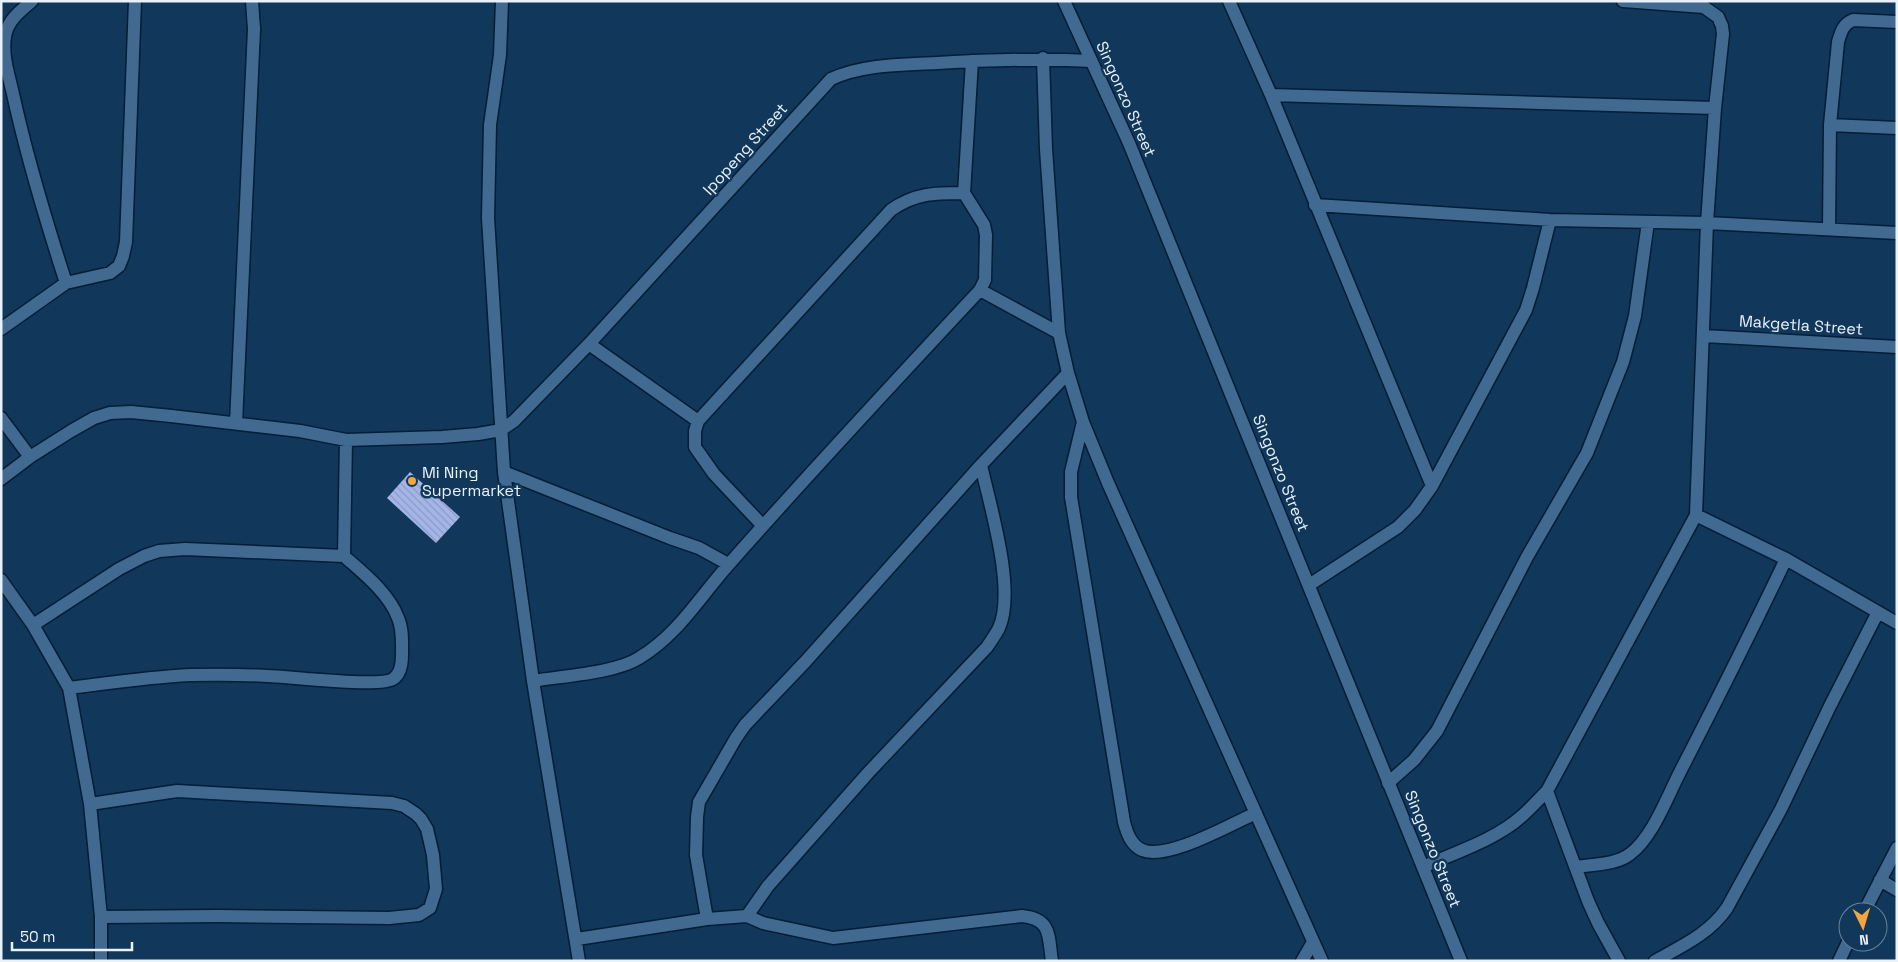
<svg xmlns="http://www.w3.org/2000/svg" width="1898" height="962" font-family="'Space Grotesk',sans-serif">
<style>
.building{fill:url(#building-back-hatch)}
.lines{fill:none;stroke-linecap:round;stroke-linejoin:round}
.minor-casing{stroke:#021e38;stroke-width:15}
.tertiary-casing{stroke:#021e38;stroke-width:15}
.minor{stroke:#42698f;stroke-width:12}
.tertiary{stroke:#42698f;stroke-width:12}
.poi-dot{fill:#f2a541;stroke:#11375a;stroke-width:2}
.labels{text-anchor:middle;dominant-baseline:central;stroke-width:5;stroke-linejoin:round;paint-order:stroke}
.street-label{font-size:16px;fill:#e9f2fb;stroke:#11375a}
.poi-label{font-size:16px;fill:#e9f2fb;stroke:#11375a;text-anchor:start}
</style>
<defs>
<pattern id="building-back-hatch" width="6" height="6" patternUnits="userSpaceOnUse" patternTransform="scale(1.25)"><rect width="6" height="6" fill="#a4b6e9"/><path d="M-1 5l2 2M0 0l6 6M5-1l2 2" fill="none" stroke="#8c9bc2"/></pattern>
</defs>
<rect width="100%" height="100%" fill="#11375a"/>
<path class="building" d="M410 472 460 517 436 543 387 498Z"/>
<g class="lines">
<g class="minor-casing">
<path id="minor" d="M32 1C20 11 7 21 5 37 2 56 9 76 13 94 27 158 46 221 66 283
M502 1 500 55 490 125 488 218 504 472 533 681 579 961
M1229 1 1271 95 1432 486
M1043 58 1046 149 1059 333 1068 373 1083 422 1108 483 1322 961
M1271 95 1715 108
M1830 125 1897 128
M1315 205 1550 220 1707 223 1897 233
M1829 229 1830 125 1838 42C1841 32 1843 24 1853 20L1897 22
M980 290 1059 333
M1 329 66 283 110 273 119 266 123 256 126 242 135 1
M1704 336 1897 347
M589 344 698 421
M1 418 30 457
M1083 422 1071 472V497L1124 822C1127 833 1131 845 1142 850 1167 861 1231 824 1256 813
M236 423 254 29 252 1
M504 472 670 538 699 548 728 564
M1 479 30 457 71 431 94 418 110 413 131 412 171 416 300 431 346 440 442 437 478 434 501 430 514 421 589 344 831 79C864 64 902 65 937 63 989 60 1039 58 1091 61
M1696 515 1786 559 1897 623
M763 526 714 474 695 447V431L698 421 891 210C915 193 935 193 964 193
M344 556 346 440
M1 580 33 625 69 688 90 804 101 917V961
M1309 585 1398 527 1415 510 1432 486 1526 310 1533 288 1550 220
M33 625 119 569 144 556 159 551 185 549 344 556C363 573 389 593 398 618 403 629 402 643 402 655 402 664 401 674 393 679 382 686 323 680 307 679 268 675 229 674 190 675 149 677 109 683 69 688
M533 681C561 676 616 673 639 658 678 635 701 595 730 563 812 470 896 380 980 290L985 280 986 235 984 225 964 193 972 61
M1388 783 1414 760 1437 731 1527 557 1587 453 1623 362 1635 316 1648 222
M1547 791 1588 901 1598 923 1619 961
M90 804 177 791 392 803 404 806 416 814 421 819 427 829 433 855 436 889 430 908 419 915 389 918 218 916 101 917
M1423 867C1456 852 1495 840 1522 816 1531 808 1539 799 1547 791L1696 515 1707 223 1715 108 1723 34 1722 26 1718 17 1704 7 1623 1
M1576 867C1593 864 1616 865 1630 854 1653 837 1668 795 1681 770 1717 700 1752 630 1786 559
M1880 880 1897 890
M1864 912 1897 848
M747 916 763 923 833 938 1022 916C1052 919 1048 936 1052 961
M707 919 696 855 697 817 699 802 736 738 745 725 805 662 981 465 1068 373
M577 939 707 919 747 916 768 886 868 773 987 647C991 641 996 634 999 628 1016 590 990 506 981 465
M1302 961 1313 942
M1655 961C1682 946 1709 934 1727 908L1781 809 1830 706 1878 612
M1839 961 1848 942"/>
</g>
<g class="tertiary-casing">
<path id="tertiary" d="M1064 1 1129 143 1461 961"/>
</g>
<use href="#minor" class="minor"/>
<use href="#tertiary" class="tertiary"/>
</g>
<circle class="poi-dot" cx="412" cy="481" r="5"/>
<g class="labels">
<g class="street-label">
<text transform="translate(1126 99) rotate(66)">Singonzo Street</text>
<text transform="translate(745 149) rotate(-48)">Ipopeng Street</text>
<text transform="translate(1801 325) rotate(4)">Makgetla Street</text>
<text transform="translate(1281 473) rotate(68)">Singonzo Street</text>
<text transform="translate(1433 849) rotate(68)">Singonzo Street</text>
</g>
<g class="poi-label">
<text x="422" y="472">Mi Ning<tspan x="422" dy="18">Supermarket</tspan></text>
</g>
</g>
<rect width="1898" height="962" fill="none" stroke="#e9f2fb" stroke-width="5"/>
<g transform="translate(1863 927) rotate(175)"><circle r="24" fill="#11375a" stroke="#67829a"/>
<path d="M0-4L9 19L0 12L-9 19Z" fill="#f2a541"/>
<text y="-8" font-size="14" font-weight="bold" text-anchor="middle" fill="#e9f2fb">N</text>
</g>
<path d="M12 942v8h120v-8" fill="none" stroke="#e9f2fb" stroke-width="2.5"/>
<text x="20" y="942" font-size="15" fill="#e9f2fb" stroke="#11375a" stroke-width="4" paint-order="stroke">50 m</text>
</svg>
